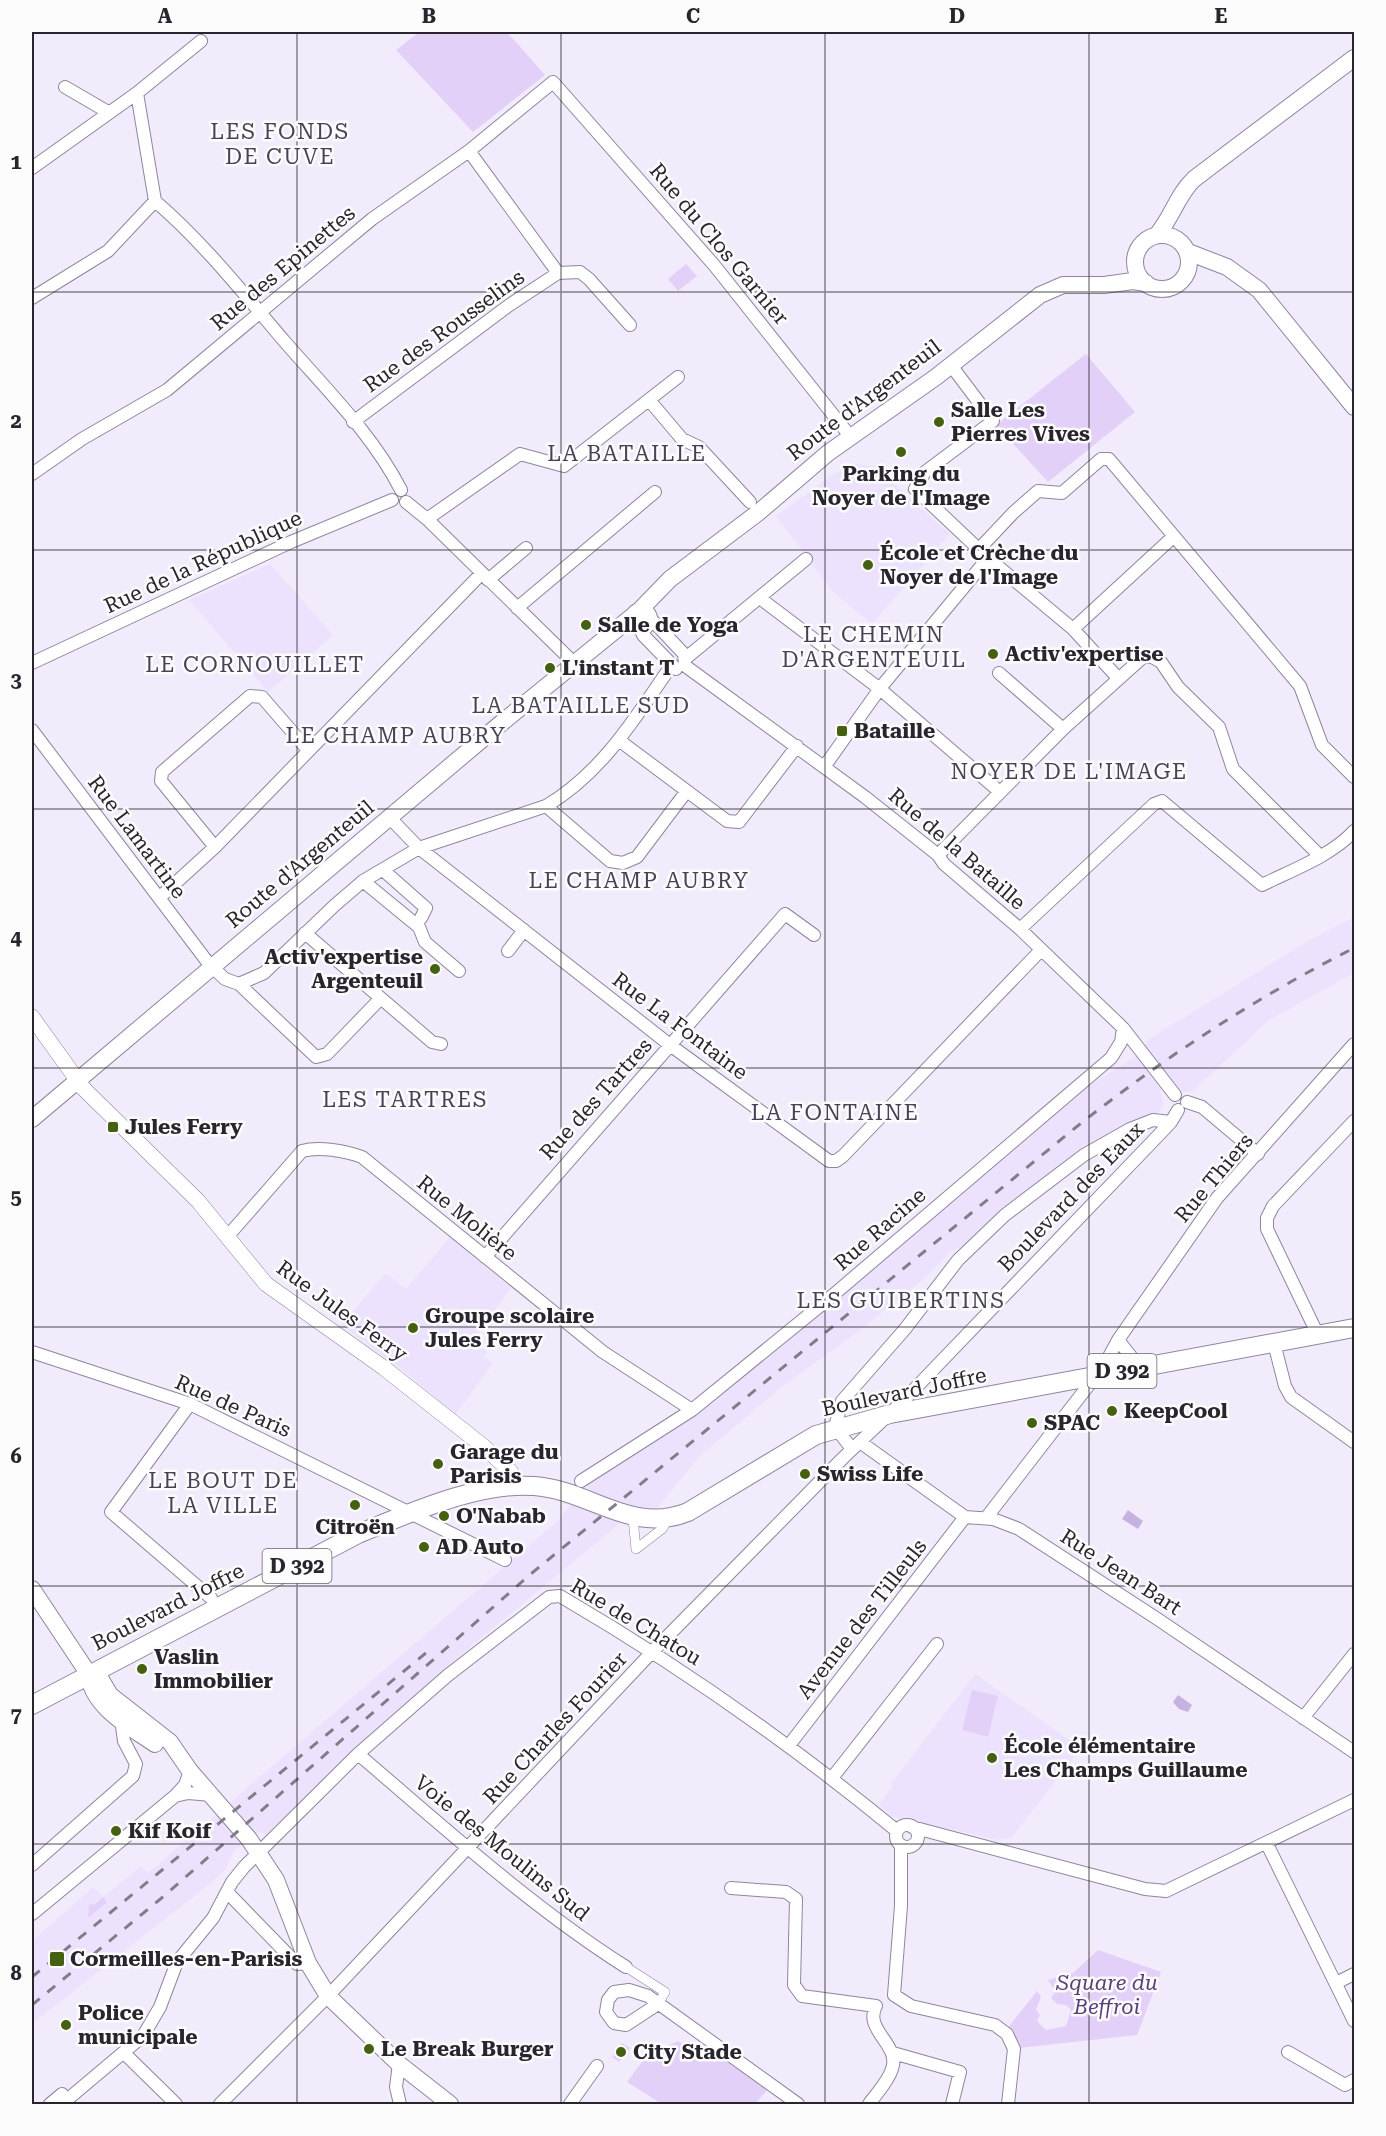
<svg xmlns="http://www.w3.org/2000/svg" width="1386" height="2136" font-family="'Roboto Serif',serif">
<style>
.built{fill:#ede2fd}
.green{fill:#e2d0f8}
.water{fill:#c6b2e1}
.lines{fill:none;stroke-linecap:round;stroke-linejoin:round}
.pedestrian-casing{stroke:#8f859d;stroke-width:10}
.minor-casing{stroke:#8f859d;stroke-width:14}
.tertiary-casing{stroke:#8f859d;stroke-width:16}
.secondary-casing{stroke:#8f859d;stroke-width:18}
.primary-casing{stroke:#8f859d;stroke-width:20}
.pedestrian{stroke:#fff;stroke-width:9}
.minor{stroke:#fff;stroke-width:12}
.tertiary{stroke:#fff;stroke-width:15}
.secondary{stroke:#fff;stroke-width:16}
.primary{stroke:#fff;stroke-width:18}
.rail{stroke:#827c88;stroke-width:3;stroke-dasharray:10 10;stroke-linecap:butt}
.grid{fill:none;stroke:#29242e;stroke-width:1.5;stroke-opacity:0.55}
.poi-dot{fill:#446010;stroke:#fcfcfc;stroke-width:2}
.labels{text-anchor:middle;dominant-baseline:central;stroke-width:5;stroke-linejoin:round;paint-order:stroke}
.shield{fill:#fcfcfc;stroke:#68656c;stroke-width:1.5}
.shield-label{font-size:20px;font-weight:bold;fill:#29242e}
.street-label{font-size:21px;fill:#29242e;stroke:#fcfcfc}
.poi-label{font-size:21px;font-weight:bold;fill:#29242e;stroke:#fcfcfc;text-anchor:start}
.park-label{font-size:21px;font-style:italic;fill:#5a3e79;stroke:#fcfcfc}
.neighbourhood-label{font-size:22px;letter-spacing:1.5px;fill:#4a4156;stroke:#fcfcfc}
.neatline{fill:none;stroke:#29242e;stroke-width:2}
.grid-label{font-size:20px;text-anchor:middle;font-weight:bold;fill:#29242e}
</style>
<rect width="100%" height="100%" fill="#f2ebfb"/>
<path class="built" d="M856 464 875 466 884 471 897 480 894 484 950 534 872 624 834 593 776 516 833 474Z
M270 564 333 635 268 692 189 600Z
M1354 917V973L1269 1020 1193 1091 1183 1092 1169 1081 1159 1087 1164 1105 1156 1116 1102 1141 970 1242 950 1252 924 1279 860 1330 783 1386 700 1456 656 1509 633 1506 618 1525 464 1652 266 1834 258 1832 233 1852 226 1869 212 1882 32 2024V1941L93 1887 103 1897 141 1866 148 1873 561 1518 573 1501 607 1499 588 1489 587 1485 591 1481 692 1415 1083 1090 1139 1054 1151 1057 1145 1045 1149 1039 1310 940Z
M450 1237 511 1288 472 1341 487 1352 484 1356 493 1363 455 1415 408 1374 341 1325 386 1273 406 1289Z
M975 1674 1081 1748 1012 1837 999 1840 891 1816 879 1804 893 1786 891 1784Z"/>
<path class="green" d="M419 32H507L545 75 473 132 396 50Z
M686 264 697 276 678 291 668 279Z
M1086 354 1135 412 1048 482 996 425Z
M972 1690 998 1696 988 1737 962 1730Z
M103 1897 107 1902 88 1918 89 1905 92 1903 94 1905Z
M1098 1950 1161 1972 1137 2035 1018 2048 1007 2029 1037 1991 1041 1997 1036 2010 1040 2015 1037 2021 1046 2030 1066 2026 1071 2010 1066 2005 1057 2004 1051 1998 1055 1991 1048 1980 1073 1973Z
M678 2041 715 2062 721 2055 768 2089 755 2104H662L627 2082 647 2055Z
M622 2043 630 2048 619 2062 612 2057Z"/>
<path class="water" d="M1128 1510 1143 1521 1138 1529 1122 1519Z
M1178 1695 1192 1705 1188 1712 1179 1709 1173 1702Z"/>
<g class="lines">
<g class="pedestrian-casing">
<path id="pedestrian" d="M633 1518 636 1549 662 1529 669 1518
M626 1967 665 1992 658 2004"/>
</g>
<g class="minor-casing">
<path id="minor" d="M65 87 108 112
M137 93 155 201
M32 168 137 93 201 41
M155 201C203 242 244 294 285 342 326 389 373 435 401 490
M558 273 580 272 589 279 630 325
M32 298 108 251 155 201
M950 364 993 421 925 472 915 489 988 558 1073 629 1118 678
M649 400 682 439 699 447 750 502
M353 422 508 306 558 273 469 151
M32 474 82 439 167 390 372 219 469 151 553 82 714 265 850 436
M406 502 427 519 575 664
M427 519 520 454 564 466 678 377
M980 548 1013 513 1038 491 1062 493 1101 459H1109L1300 686 1322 745 1354 777
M488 580 526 548
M761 599 880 689 1000 792
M517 608 655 492
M648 622 652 620 684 654 685 664
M640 627 643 635 676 669
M1073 629 1173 537
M686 658 806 559
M32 663 291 542 392 500
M684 665 865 797 938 855 944 864 1020 929 1123 1028 1175 1095
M999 673 1063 729
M32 730 209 964 225 979 239 984 264 973 335 905 363 881 419 848 546 806C602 773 635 718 671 666
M620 741 727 821 739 822 797 746
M824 767 881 687 988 558
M546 806 610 861 623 863 637 857 686 792
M390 818 419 848 670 1045 829 1161H836L843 1156 1041 950
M215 847 161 781 162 772 250 696 262 697 308 750
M938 855 1063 729 1143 657H1152L1161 662 1178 687 1219 727 1233 769 1319 855
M383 870 426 908 421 918
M363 881 419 927 425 942 459 971
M159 898 215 847 482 573
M1020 929 1154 804 1162 801 1262 885C1292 870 1331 856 1354 831
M305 933 432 1042 441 1044
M508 951 524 930
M239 984 316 1057 327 1054 380 999
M1187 1102 1202 1107 1258 1154
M227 1237 302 1151C319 1146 346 1151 362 1157L603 1352 692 1410
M485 1257 785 914 814 935
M1318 1335 1267 1229V1218L1273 1206 1354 1121
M1118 1340 1133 1359 1144 1367
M1274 1343 1285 1386 1291 1397 1354 1442
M32 1352 190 1404 505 1560
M190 1404 111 1512 211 1598
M860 1442 965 1517 993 1519 1019 1529 1156 1618 1354 1752
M852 1449 835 1427 842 1401 905 1329 958 1260 1005 1215 1084 1155 1130 1129 1153 1120 1171 1122
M581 1481 692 1410 832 1296 1111 1058 1121 1042 1123 1028
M986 1518 1105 1364 1118 1340 1217 1198 1354 1044
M1303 1718 1354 1654
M790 1744 965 1517
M358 1754C445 1828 530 1906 626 1967
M832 1778 937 1644
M175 1796 188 1793 212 1795
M896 1836a11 11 0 1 1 22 0a11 11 0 1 1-22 0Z
M912 1827 1145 1889 1166 1891 1354 1800
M1267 1844 1354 2021
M901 1845V1906L894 1995 911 2006 995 2025 1007 2034 1014 2049 1008 2104
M32 1865 133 1776 136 1764 124 1741 121 1719
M731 1888 786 1892 796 1899 794 1985 802 1996 876 2006
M227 1892 297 1964 308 1963
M32 1914 175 1796 185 1785 190 1771
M1336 1983 1354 1974
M658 2004 626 2025 614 2023 606 2012 608 2000 614 1992 629 1990 648 1996 798 2104
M1288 2052 1345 2085 1354 2080
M124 2053 176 2104
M893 2053 960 2072 952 2104
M399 2064 396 2087 400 2104
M50 2104 62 2094
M62 2104 143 2036 160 2007 177 1962 213 1918 232 1882 244 1867 358 1754 447 1676 549 1597 560 1596C680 1666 790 1743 897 1831
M220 2104 328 1996 652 1652 844 1457 904 1400 1152 1142 1171 1122 1178 1110
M570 2104 597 2066
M869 2104C876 2094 888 2082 892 2069 901 2045 863 2030 876 2006"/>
</g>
<g class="tertiary-casing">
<path id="tertiary" d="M32 1017 83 1088 198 1201 266 1284 384 1368 483 1446 510 1471 517 1486"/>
</g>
<g class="secondary-casing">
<path id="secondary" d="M1135 262a27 27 0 1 1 54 0a27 27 0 1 1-54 0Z
M1157 235C1172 217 1178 194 1194 179L1354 58
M1188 252 1227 267 1259 290 1354 407
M633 619a8 8 0 1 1 16 0a8 8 0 1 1-16 0Z
M638 612 670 579 759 512 828 453 936 377 1040 295 1063 285H1104L1133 281 1146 283
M32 1119 499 725 634 615
M32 1589 88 1673C93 1708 129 1726 155 1744
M88 1673 100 1678 110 1695 170 1742 190 1771 249 1839 276 1880 308 1963 328 1996 399 2064 450 2104"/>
</g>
<g class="primary-casing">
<path id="primary" d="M32 1705 358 1534C410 1513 478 1482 534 1486 590 1490 631 1535 688 1512L816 1435 890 1414 1354 1328"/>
</g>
<use href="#pedestrian" class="pedestrian"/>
<use href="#minor" class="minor"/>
<use href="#tertiary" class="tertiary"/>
<use href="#secondary" class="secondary"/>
<use href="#primary" class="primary"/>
<path class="rail" d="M32 1977 432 1648
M32 2005 164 1896 532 1573 1075 1128C1162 1059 1255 998 1354 948"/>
</g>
<path class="grid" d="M297 32V2104M561 32V2104M825 32V2104M1089 32V2104M32 292H1354M32 550H1354M32 809H1354M32 1068H1354M32 1327H1354M32 1586H1354M32 1844H1354"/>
<g class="poi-dot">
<circle cx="939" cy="422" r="6"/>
<circle cx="901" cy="452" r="6"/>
<circle cx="868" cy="565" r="6"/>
<circle cx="586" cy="625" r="6"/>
<circle cx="993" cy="654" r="6"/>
<circle cx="550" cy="668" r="6"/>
<rect x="836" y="725" width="12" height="12" rx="3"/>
<circle cx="435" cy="969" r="6"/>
<rect x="107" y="1121" width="12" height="12" rx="3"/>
<circle cx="413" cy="1328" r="6"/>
<circle cx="1112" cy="1411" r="6"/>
<circle cx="1032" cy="1423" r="6"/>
<circle cx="438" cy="1464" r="6"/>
<circle cx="805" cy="1474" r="6"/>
<circle cx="355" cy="1505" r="6"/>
<circle cx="444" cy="1516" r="6"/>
<circle cx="424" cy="1547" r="6"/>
<circle cx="142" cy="1669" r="6"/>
<circle cx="992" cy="1758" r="6"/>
<circle cx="116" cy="1831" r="6"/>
<rect x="49" y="1951" width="16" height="16" rx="3"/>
<circle cx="66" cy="2025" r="6"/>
<circle cx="369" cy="2049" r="6"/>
<circle cx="621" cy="2052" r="6"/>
</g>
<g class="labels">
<g class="shield">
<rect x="1087.5" y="1354" width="69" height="34" rx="4.5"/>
<rect x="262.5" y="1549" width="69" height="34" rx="4.5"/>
</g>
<g class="shield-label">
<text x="1122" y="1371">D 392</text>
<text x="297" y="1566">D 392</text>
</g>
<g class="street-label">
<text transform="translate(719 244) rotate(50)">Rue du Clos Garnier</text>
<text transform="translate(283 268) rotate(-40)">Rue des Epinettes</text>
<text transform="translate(444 331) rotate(-36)">Rue des Rousselins</text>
<text transform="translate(864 400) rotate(-37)">Route d'Argenteuil</text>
<text transform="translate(203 562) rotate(-25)">Rue de la République</text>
<text transform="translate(137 837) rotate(53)">Rue Lamartine</text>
<text transform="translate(957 849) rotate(41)">Rue de la Bataille</text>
<text transform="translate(300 864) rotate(-40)">Route d'Argenteuil</text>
<text transform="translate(680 1026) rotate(37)">Rue La Fontaine</text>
<text transform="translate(596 1099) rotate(-48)">Rue des Tartres</text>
<text transform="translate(1214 1178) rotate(-50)">Rue Thiers</text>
<text transform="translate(1071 1197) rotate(-46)">Boulevard des Eaux</text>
<text transform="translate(467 1218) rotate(39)">Rue Molière</text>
<text transform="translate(880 1229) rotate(-41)">Rue Racine</text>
<text transform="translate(342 1311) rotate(36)">Rue Jules Ferry</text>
<text transform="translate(904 1392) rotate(-12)">Boulevard Joffre</text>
<text transform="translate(233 1406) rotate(24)">Rue de Paris</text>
<text transform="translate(1121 1572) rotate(33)">Rue Jean Bart</text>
<text transform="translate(168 1607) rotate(-27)">Boulevard Joffre</text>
<text transform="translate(862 1619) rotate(-52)">Avenue des Tilleuls</text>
<text transform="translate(636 1622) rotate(31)">Rue de Chatou</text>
<text transform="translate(555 1728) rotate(-47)">Rue Charles Fourier</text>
<text transform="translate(502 1848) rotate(39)">Voie des Moulins Sud</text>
</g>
<g class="poi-label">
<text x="951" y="410">Salle Les<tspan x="951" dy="24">Pierres Vives</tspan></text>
<text x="901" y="474" text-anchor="middle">Parking du<tspan x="901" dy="24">Noyer de l'Image</tspan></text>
<text x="880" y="553">École et Crèche du<tspan x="880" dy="24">Noyer de l'Image</tspan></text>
<text x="598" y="625">Salle de Yoga</text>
<text x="1005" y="654">Activ'expertise</text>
<text x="562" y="668">L'instant T</text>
<text x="854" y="731">Bataille</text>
<text x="423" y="957" text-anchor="end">Activ'expertise<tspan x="423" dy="24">Argenteuil</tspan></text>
<text x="125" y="1127">Jules Ferry</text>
<text x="425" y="1316">Groupe scolaire<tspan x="425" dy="24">Jules Ferry</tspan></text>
<text x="1124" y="1411">KeepCool</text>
<text x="1044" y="1423">SPAC</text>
<text x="450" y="1452">Garage du<tspan x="450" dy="24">Parisis</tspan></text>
<text x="817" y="1474">Swiss Life</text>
<text x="456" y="1516">O'Nabab</text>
<text x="355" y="1527" text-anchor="middle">Citroën</text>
<text x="436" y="1547">AD Auto</text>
<text x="154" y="1657">Vaslin<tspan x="154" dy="24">Immobilier</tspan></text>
<text x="1004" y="1746">École élémentaire<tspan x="1004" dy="24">Les Champs Guillaume</tspan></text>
<text x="128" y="1831">Kif Koif</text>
<text x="70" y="1959">Cormeilles-en-Parisis</text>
<text x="78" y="2013">Police<tspan x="78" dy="24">municipale</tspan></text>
<text x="381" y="2049">Le Break Burger</text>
<text x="633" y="2052">City Stade</text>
</g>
<g class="park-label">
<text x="1107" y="1983">Square du<tspan x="1107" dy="24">Beffroi</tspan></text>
</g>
<g class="neighbourhood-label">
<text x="280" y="131">LES FONDS<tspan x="280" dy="25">DE CUVE</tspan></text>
<text x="627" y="453">LA BATAILLE</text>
<text x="874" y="634">LE CHEMIN<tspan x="874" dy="25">D'ARGENTEUIL</tspan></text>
<text x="255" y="664">LE CORNOUILLET</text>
<text x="581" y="705">LA BATAILLE SUD</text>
<text x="396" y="735">LE CHAMP AUBRY</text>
<text x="1069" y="771">NOYER DE L'IMAGE</text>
<text x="639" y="880">LE CHAMP AUBRY</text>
<text x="405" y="1099">LES TARTRES</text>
<text x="835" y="1112">LA FONTAINE</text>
<text x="901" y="1300">LES GUIBERTINS</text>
<text x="223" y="1480">LE BOUT DE<tspan x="223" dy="25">LA VILLE</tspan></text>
</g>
</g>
<rect width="1386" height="2136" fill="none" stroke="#fcfcfc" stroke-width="66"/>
<rect x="33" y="33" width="1320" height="2070" class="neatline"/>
<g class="grid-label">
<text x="165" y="23">A</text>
<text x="429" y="23">B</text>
<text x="693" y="23">C</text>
<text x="957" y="23">D</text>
<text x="1221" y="23">E</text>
<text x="16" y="169">1</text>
<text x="16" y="428">2</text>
<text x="16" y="687">3</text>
<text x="16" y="945">4</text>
<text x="16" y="1204">5</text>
<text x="16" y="1463">6</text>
<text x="16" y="1722">7</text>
<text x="16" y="1980">8</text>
</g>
</svg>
